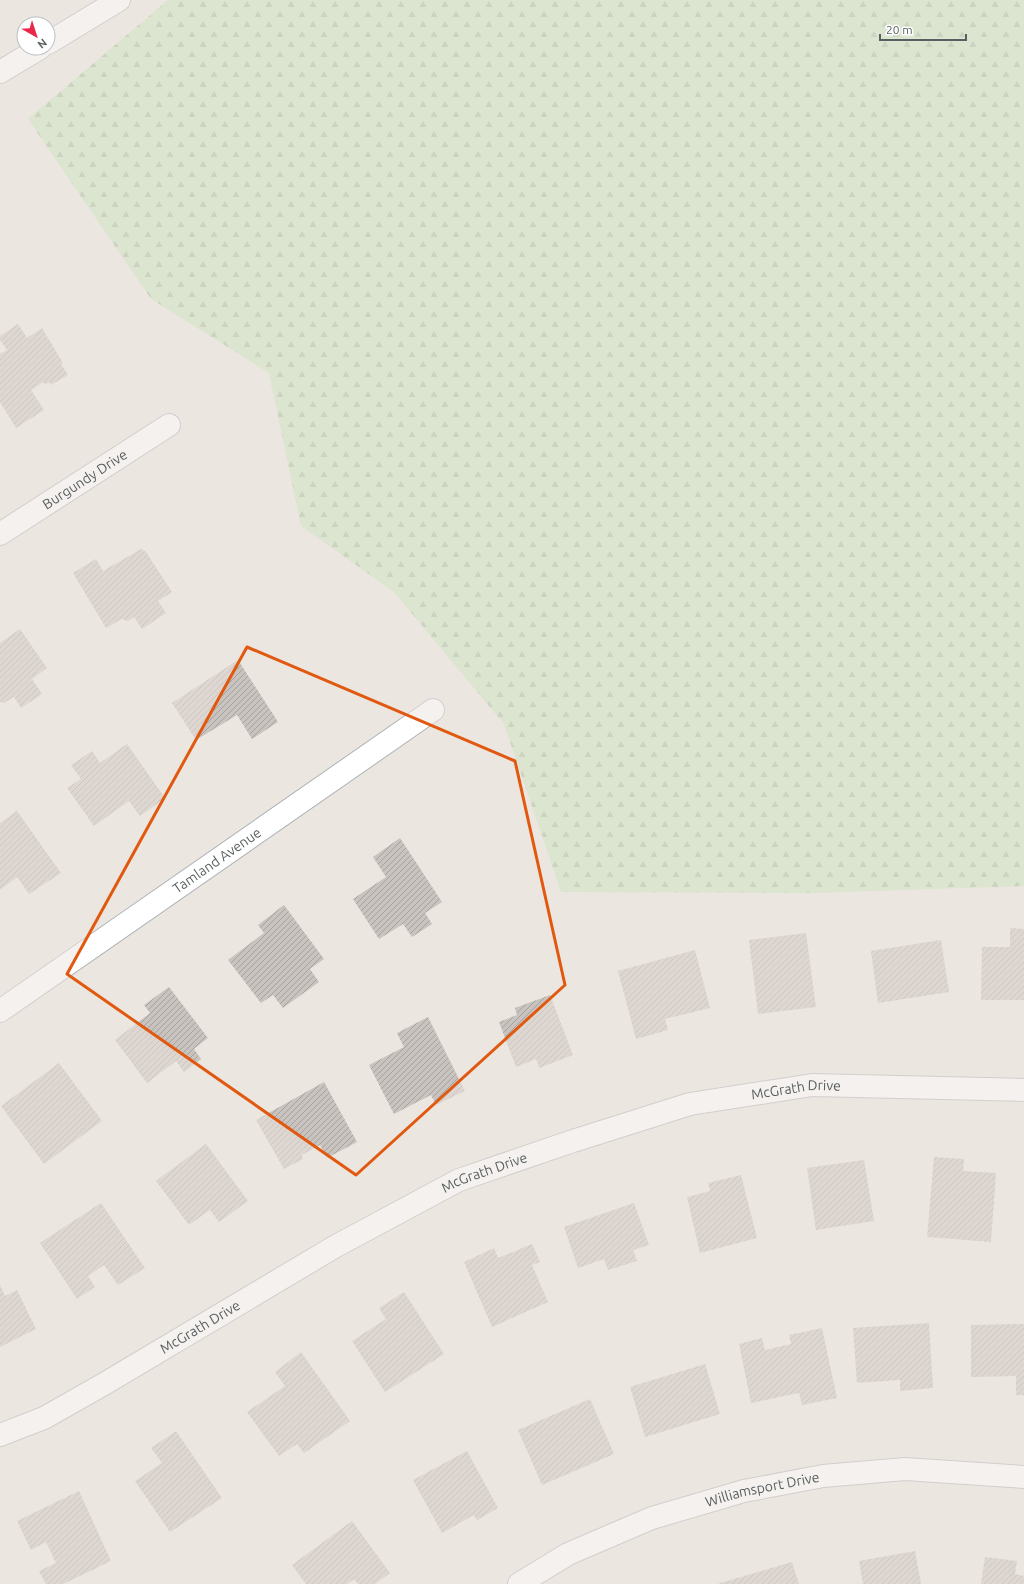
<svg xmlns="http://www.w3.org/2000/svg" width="1024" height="1584" font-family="Ubuntu,sans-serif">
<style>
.forest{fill:url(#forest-firs)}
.building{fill:url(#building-hatch)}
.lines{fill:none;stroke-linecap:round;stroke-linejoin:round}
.street-casing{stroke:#aeb3b6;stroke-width:24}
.street{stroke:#fff;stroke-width:22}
.marked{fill:none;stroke:#e15910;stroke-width:3;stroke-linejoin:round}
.labels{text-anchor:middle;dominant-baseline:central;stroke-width:3.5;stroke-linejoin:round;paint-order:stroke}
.street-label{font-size:14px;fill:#585f61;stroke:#fff}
</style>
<defs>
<pattern id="forest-firs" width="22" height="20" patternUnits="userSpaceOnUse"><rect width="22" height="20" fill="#c6e5bb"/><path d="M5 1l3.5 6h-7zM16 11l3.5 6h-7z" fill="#a4bd9b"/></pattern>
<pattern id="building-hatch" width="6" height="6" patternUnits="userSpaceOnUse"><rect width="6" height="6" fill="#c9c3bf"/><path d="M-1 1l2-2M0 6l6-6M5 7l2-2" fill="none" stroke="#a6a29f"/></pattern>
</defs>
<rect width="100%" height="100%" fill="#ece6e0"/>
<path class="forest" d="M168 0H1024V886L812 893 561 892 504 724 394 592 301 526 269 373 151 299 28 119Z"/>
<path class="building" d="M18 324 27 338 42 328 63 363 61 364 68 375 51 385 49 382 45 385 43 382 31 390 44 410 16 428 0 402V354L7 350 0 340V336Z
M141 549 146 552 172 592 158 601 166 613 142 629 134 617 128 621 122 619 106 628 73 573 96 559 103 571Z
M20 629 47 668 32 679 42 694 21 708 14 697 4 703 0 702V643Z
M238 660 278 722 252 739 237 715 196 740 172 703Z
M127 744 165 798 140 816 129 801 94 826 67 788 81 779 71 765 92 751 100 763Z
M17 811 61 873 29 894 17 877 0 890V823Z
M400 838 442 902 425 913 432 924 412 937 403 924 379 939 353 899 386 877 373 857Z
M284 905 324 959 310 969 319 982 283 1008 273 995 261 1003 228 960 264 933 258 925Z
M1010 928 1024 929V1000H981L982 947H1010Z
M806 933 816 1007 758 1014 749 940Z
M941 940 949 992 878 1003 871 951Z
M695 950 710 1008 665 1019 668 1030 636 1039 618 971Z
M169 987 208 1038 194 1049 201 1059 184 1072 176 1061 147 1083 115 1040 150 1013 144 1005Z
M550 995 573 1055 539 1068 536 1059 516 1067 499 1022 517 1015 515 1008Z
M428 1017 465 1091 436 1105 431 1095 394 1114 369 1065 404 1047 397 1033Z
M59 1063 102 1121 44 1164 1 1106Z
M324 1082 357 1142 327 1158 320 1145 302 1155 303 1159 284 1169 256 1120Z
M206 1144 248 1201 219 1222 210 1210 189 1225 156 1181Z
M934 1157 964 1159 963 1171 996 1173 991 1242 927 1237Z
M864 1160 874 1221 816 1230 807 1168Z
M741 1175 757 1238 700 1253 687 1197 710 1191 708 1183Z
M101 1203 145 1268 118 1285 104 1265 88 1276 95 1287 77 1299 40 1243Z
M634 1203 649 1245 633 1250 637 1261 608 1270 604 1259 578 1268 564 1227Z
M532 1244 540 1262 532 1265 548 1302 492 1327 464 1262 494 1248 498 1258Z
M0 1285 5 1296 17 1290 36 1329 0 1347Z
M404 1292 444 1354 385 1392 352 1341 386 1319 379 1308Z
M929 1323 933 1388 900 1391V1380L857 1383 853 1328Z
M1024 1324V1395H1016V1376L971 1377V1325Z
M822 1328 837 1398 802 1405 799 1393 751 1403 739 1344 762 1338 765 1350 791 1344 789 1335Z
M301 1352 350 1421 304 1453 297 1444 279 1456 247 1412 285 1386 275 1372Z
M705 1364 720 1414 645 1437 630 1387Z
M590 1399 614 1454 542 1485 518 1430Z
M176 1431 222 1498 170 1532 135 1481 162 1463 151 1448Z
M467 1451 498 1508 477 1520 474 1515 442 1533 413 1480Z
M79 1491 111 1561 63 1584H46L39 1571 56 1563 46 1542 31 1550 17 1521Z
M352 1521 390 1573 375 1584H358L354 1579 347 1584H306L292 1565Z
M915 1551 921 1584H863L859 1561Z
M985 1557 1017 1561 1015 1574 1024 1576V1584H981Z
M792 1562 799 1584H717Z"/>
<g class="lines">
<g class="street-casing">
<g id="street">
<path d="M48 43 119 0"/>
<path d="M0 72 40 48"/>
<path id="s1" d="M0 534 169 425"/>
<path id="s2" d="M0 1011 433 710"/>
<path id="s3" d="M0 1435 44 1418 104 1384 336 1246 459 1180 573 1141 690 1104 812 1085 1024 1090"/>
<path id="s4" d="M519 1584 568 1554 652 1518 744 1491 823 1476 905 1469 1024 1477"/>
</g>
</g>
<use href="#street" class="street"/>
</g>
<path d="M0 0H1024V1584H0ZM247 647 515 761 565 985 356 1175 67 974Z" fill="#ece6e0" fill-opacity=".55" fill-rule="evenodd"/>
<path class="marked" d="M247 647 515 761 565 985 356 1175 67 974Z"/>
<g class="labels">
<g class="street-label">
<text stroke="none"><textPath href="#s1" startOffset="101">Burgundy Drive</textPath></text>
<text stroke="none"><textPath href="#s2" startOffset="264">Tamland Avenue</textPath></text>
<text stroke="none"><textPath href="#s3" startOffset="876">McGrath Drive</textPath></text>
<text stroke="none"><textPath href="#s3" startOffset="552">McGrath Drive</textPath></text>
<text stroke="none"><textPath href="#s3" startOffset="228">McGrath Drive</textPath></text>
<text stroke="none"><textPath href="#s4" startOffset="263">Williamsport Drive</textPath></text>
</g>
</g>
<g transform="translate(36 36) rotate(141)"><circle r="19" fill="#ffffff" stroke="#bcbfc0"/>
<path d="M0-3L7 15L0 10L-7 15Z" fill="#eb264b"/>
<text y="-6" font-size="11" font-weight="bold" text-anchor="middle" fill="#585f61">N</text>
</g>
<path d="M880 34v6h86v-6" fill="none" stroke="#585f61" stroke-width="2"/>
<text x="886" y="34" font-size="12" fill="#585f61" stroke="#ffffff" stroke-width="3" paint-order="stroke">20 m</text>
</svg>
